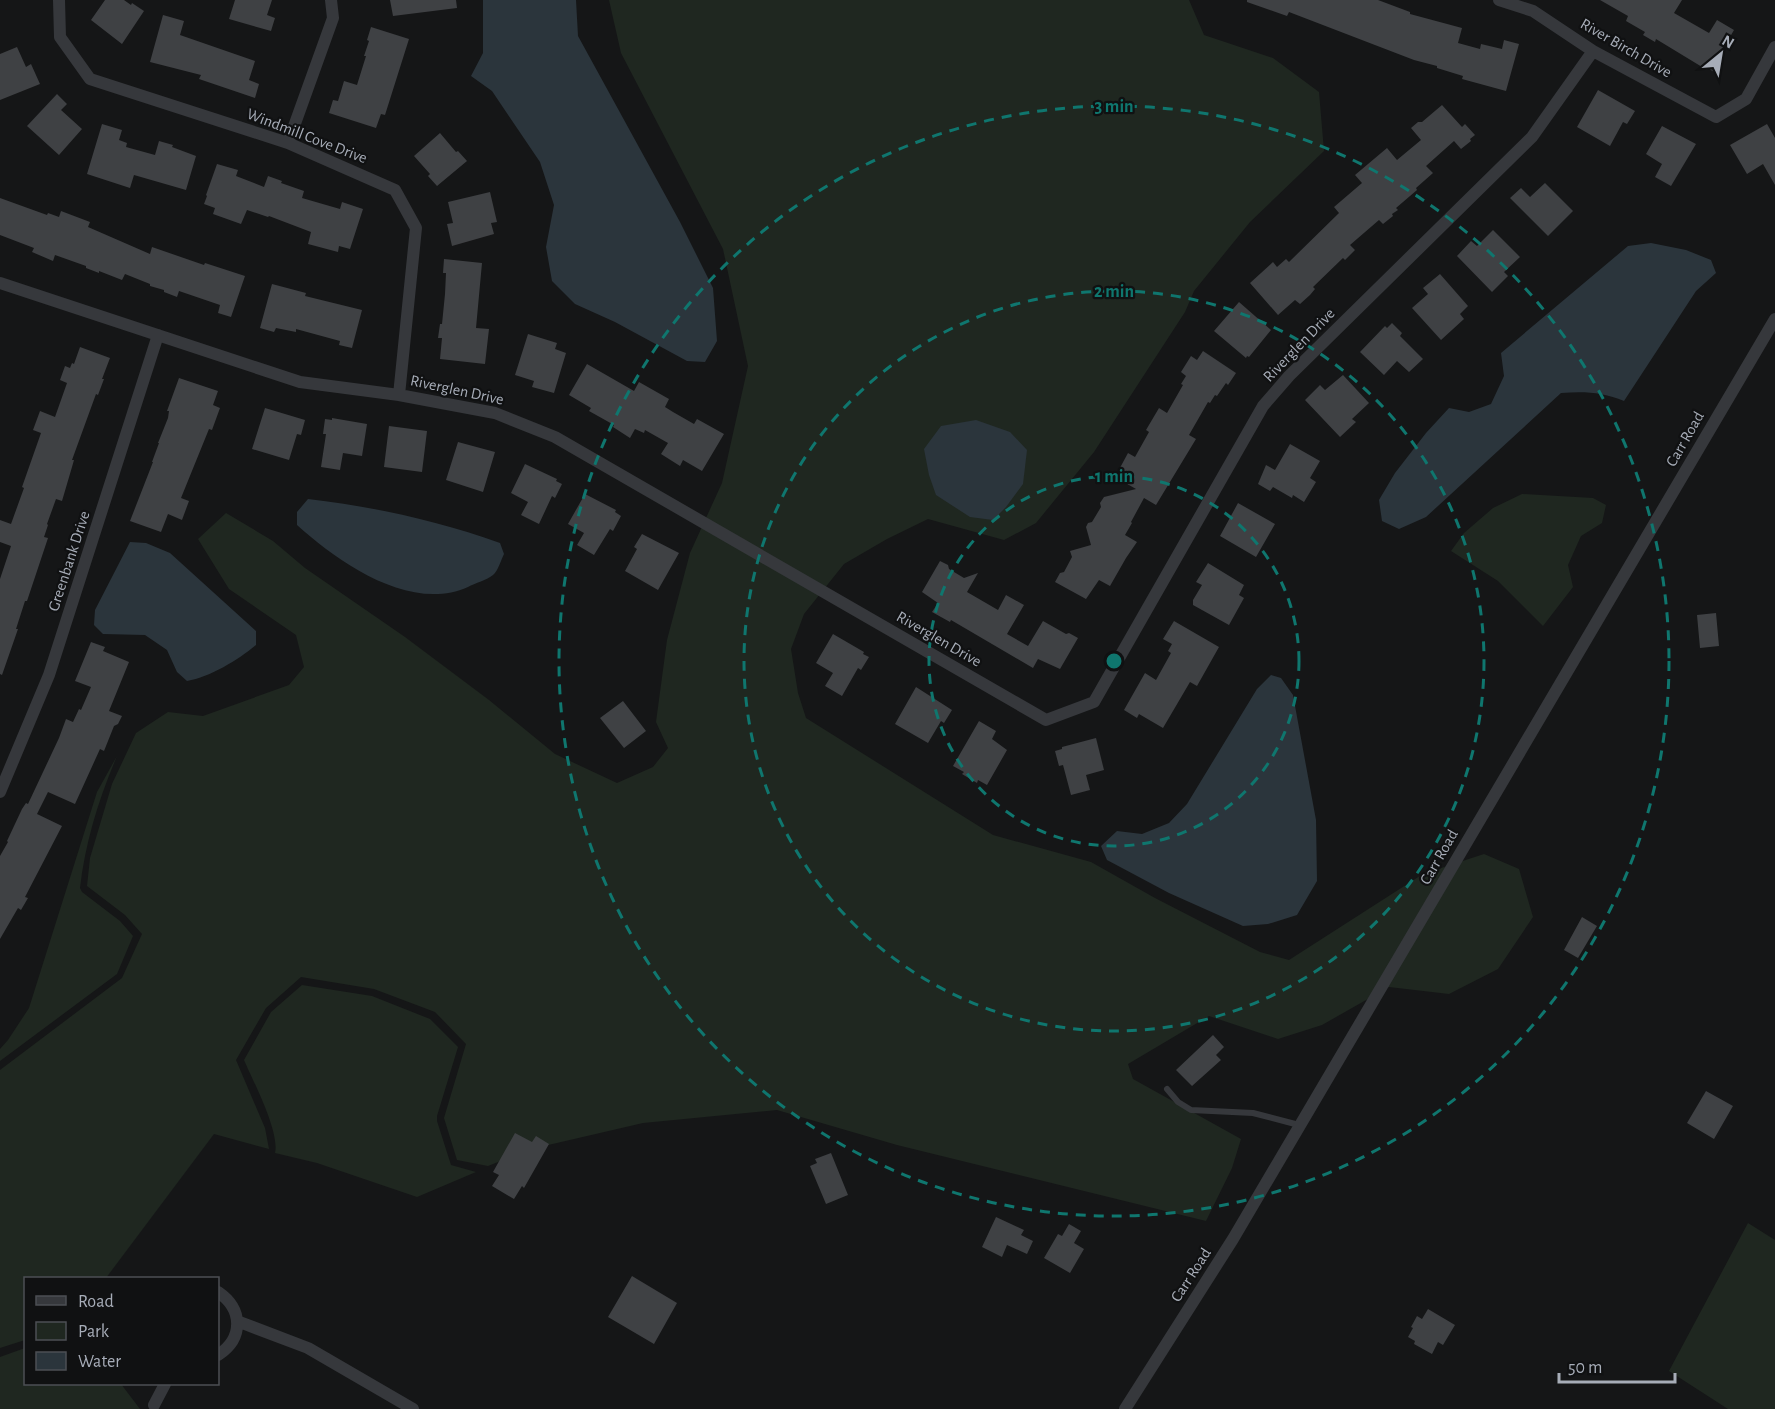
<svg xmlns="http://www.w3.org/2000/svg" width="1775" height="1409" font-family="'Alegreya Sans',sans-serif">
<style>
.green{fill:#1f2720}
.water{fill:#2b353c}
.building{fill:#3f4144}
.lines{fill:none;stroke-linecap:round;stroke-linejoin:round}
.service{stroke:#36383c;stroke-width:6}
.minor{stroke:#36383c;stroke-width:12}
.ring{fill:none;stroke:#0f766e;stroke-width:3;stroke-dasharray:10 8}
.labels{text-anchor:middle;dominant-baseline:central;stroke-width:4.5;stroke-linejoin:round;paint-order:stroke}
.street-label{font-size:16px;fill:#a7adb8;stroke:#101112}
.centre{fill:#0f766e;stroke:#101112;stroke-width:3}
.ring-label{font-size:18px;text-anchor:middle;font-weight:bold;fill:#0f766e;stroke:#101112;stroke-width:4.5;stroke-linejoin:round;paint-order:stroke}
</style>
<rect width="100%" height="100%" fill="#151617"/>
<path class="green" d="M609 0H1189L1204 35 1273 58 1319 92 1324 151 1250 222 1194 291 1185 312 1094 452 1036 523 1004 540 928 519 887 539 844 564 804 614 791 649 798 693 806 718 993 835 1091 862 1155 898 1260 952 1289 960 1423 874 1484 854 1519 869 1533 917 1498 969 1449 994 1389 987 1322 1025 1278 1039 1209 1016 1128 1064 1133 1079 1241 1139 1232 1168 1206 1221 897 1145 777 1110 643 1123 531 1149 488 1166 457 1160 444 1118 466 1044 435 1012 374 989 301 977 266 1008 236 1060 265 1128 269 1149 214 1134 106 1278H26L25 1340 0 1348V1070L122 978 142 934 125 915 87 886 90 858 112 784 136 733 168 712 203 716 289 685 304 667 296 635 229 589 198 539 226 513 273 541 305 568 405 637 489 700 555 754 617 783 653 767 668 748 656 722 667 640 690 553 722 483 748 366 723 249 621 53Z
M1522 494 1593 498 1606 505 1602 523 1581 536 1568 565 1573 587 1543 626 1498 581 1451 551 1464 533 1493 508Z
M117 756C99 798 85 843 80 888L82 892 120 921 133 936 117 974 0 1061V1049L8 1040 29 1008 97 792Z
M302 985 372 996 430 1019 458 1047 437 1116V1121L451 1165 476 1172 417 1197 317 1163 275 1153C280 1132 253 1081 244 1060L271 1012Z
M1748 1223 1775 1240V1409H1728L1669 1371Z
M25 1348 26 1384H121L140 1409H0V1357Z"/>
<path class="water" d="M483 0H576L578 36 680 222 713 288 717 341 705 362 687 361 615 322 575 304 552 281 546 247 554 205 540 162 492 91 471 76 483 53Z
M1651 243 1686 250 1711 260 1716 273 1696 291 1624 401C1603 392 1584 391 1561 393L1426 517 1399 529 1382 521 1379 500 1395 473 1426 433 1449 408 1469 412 1491 404 1504 376 1501 353 1628 246Z
M976 420 1010 432 1027 450 1023 484 1006 507 993 520 970 517 936 495 929 475 924 449 941 426Z
M308 499C371 506 439 521 500 543L504 554C501 560 498 571 493 575 487 580 475 583 468 587 410 613 338 562 297 525V512Z
M130 542 146 543 170 553 256 631V645C238 660 210 677 187 681L177 672 167 650 145 635 103 634 94 625 95 610Z
M1271 675 1281 678 1293 695 1316 820 1317 881 1297 915 1268 924 1243 926 1169 893 1107 860 1101 846 1117 831 1142 834 1169 823 1187 804 1257 689Z"/>
<path class="building" d="M105 0H124L131 5 132 3 144 11 122 44 91 20Z
M235 0H272L267 15 275 18 271 31 229 19Z
M390 0H456L457 8 393 16Z
M1247 0H1378L1410 12V14L1462 28 1458 43 1480 49 1481 44 1502 49 1504 40 1519 44 1506 91 1462 79 1463 76 1437 68V66L1414 60 1289 12 1287 16 1247 2Z
M1600 0H1682L1674 13 1709 33 1717 20 1734 30 1719 56 1722 58 1714 72 1708 68 1707 70 1656 39 1655 42 1643 35 1645 32 1626 21 1628 16Z
M163 15 184 21 180 35 255 61 249 80 259 84 255 98 199 79 201 75 150 62Z
M371 27 409 39 385 115 381 114 376 128 329 113 333 100 338 101 344 81 357 85 366 56H364L369 41 367 40Z
M17 47 26 67 31 64 40 84 0 100V54Z
M1598 90 1635 111 1627 124 1623 122 1610 146 1577 127Z
M57 94 67 104 61 110 82 129 59 155 27 126Z
M1442 105 1462 127 1465 124 1475 135 1470 139 1471 141 1461 149 1454 141 1426 166 1433 173 1416 188 1417 190 1396 208 1398 210 1392 214 1393 216 1383 224 1379 220 1350 245 1355 250 1345 260 1343 258 1313 287 1315 289 1310 295 1300 304 1295 300 1278 315 1250 283 1273 262 1277 267 1286 259 1289 262 1339 213 1334 207 1362 183 1355 175 1387 148 1397 160 1421 140 1411 128 1418 122H1422Z
M102 124 122 130 119 140 127 143 126 147 155 155 159 141 173 145 172 147 196 156 186 190 134 175 130 188 87 174Z
M1767 124 1775 138V185L1763 164 1747 174 1730 145Z
M1662 126 1696 144 1671 186 1655 177 1662 164 1646 154Z
M440 133 456 152 458 151 467 161 437 186 428 176 430 174 414 156Z
M217 164 238 170 236 176 264 187 268 176 282 181 281 183 304 191 302 198 340 209 342 202 363 209 350 249 339 246 338 252 308 244 311 232 269 216 268 217 247 210 241 224 213 214 215 208 204 204 207 196 206 195Z
M1545 183 1573 211 1548 236 1510 198 1521 188 1530 197Z
M490 192 497 222 491 223 494 234 452 246 447 224 453 223 448 202Z
M0 198 47 215 48 213 59 217 61 211 90 222 88 227 150 254 152 247 204 265 205 263 245 276 231 317 218 313 220 305 179 291 177 297 164 292V290L150 286V284L125 274 122 280 99 271V273L86 268V266L55 255 53 261 32 252 34 248 0 235Z
M1493 230 1520 257 1504 272 1508 276 1492 292 1457 256 1471 241 1477 246Z
M444 259 482 263 476 328 489 329 485 364 440 359 442 338H438L440 324H442L445 294 446 273H443Z
M1440 274 1468 306 1460 314 1464 319 1441 340 1412 308 1428 294 1423 288Z
M272 284 306 293 305 296 362 310 352 348 339 345 340 341 296 329V332L276 328 274 332 260 328Z
M1239 302 1271 330 1249 357 1247 356 1246 358 1214 331Z
M1392 323 1402 333 1400 336 1423 359 1409 372 1397 361 1384 375 1360 352 1385 326 1387 328Z
M528 334 557 343 555 349 566 353 554 393 532 387 534 381 515 375Z
M80 347 110 358 102 379H104L98 395 96 394 72 460H74L72 467 62 501 56 499 47 524 48 525 44 537 48 538 27 601H25L16 629H18L2 675 0 674V579L11 546 0 542V520L11 524 24 488 22 487 41 433 33 430 40 411 55 417 67 383 60 380 65 366 70 368 72 363 74 364Z
M1203 351 1236 373 1228 385 1226 383 1217 396 1215 395 1210 403 1208 402 1189 435 1196 439 1156 505 1144 498 1131 522 1132 523 1125 535 1137 542 1126 558 1110 586 1099 580 1086 599 1055 582 1060 573 1064 572 1072 557 1070 551 1091 545 1086 527 1088 523 1092 522 1101 507 1100 503 1104 497 1136 489 1115 477 1128 453 1135 457 1149 432 1146 430 1159 408 1167 413 1183 385 1181 384 1186 376 1181 372 1191 356 1197 360Z
M587 364 634 391 639 382 669 399 665 407 673 412 694 424 697 419 724 434 702 471 683 460 680 466 661 454 668 443 645 430 644 433 635 429 630 438 613 427 614 425 589 411 591 408 569 395Z
M1343 375 1369 403 1352 419 1356 422 1340 437 1305 400 1320 385 1325 390Z
M179 378 218 391 213 405 220 408 212 430 209 429 181 498 189 501 182 520 168 514 161 532 130 521 153 462H152L159 443H158L168 418 169 411H167Z
M265 408 305 420 301 435 297 434 289 460 252 449Z
M332 418 367 424 362 456 343 453 340 470 321 467 326 434H323L325 419 332 420Z
M389 426 427 431 422 472 384 467Z
M458 442 495 452 483 492 446 480Z
M1290 444 1320 461 1310 478 1316 482 1304 502 1293 495 1292 498 1273 487 1270 491 1258 484 1266 465 1275 470Z
M525 464 557 479 556 481 562 484 555 498 552 496 539 524 521 515 528 502 511 493Z
M585 494 616 510 615 512 621 516 613 531 610 529 594 555 577 545 584 533 568 524Z
M1238 503 1275 524 1256 557 1220 536Z
M642 534 679 553 658 590 625 571 637 549 634 547Z
M940 561 948 565 949 569 964 578 978 573 967 592 998 610 1006 595 1024 605 1007 634 1028 646 1043 621 1066 634 1069 633 1078 638 1060 669 1038 659 1033 668 951 620 950 622 932 612 938 603 922 592Z
M1208 563 1244 585 1239 595 1244 598 1229 625 1193 605V600L1202 585 1196 582Z
M1716 613 1719 646 1700 648 1697 615Z
M1174 621 1219 647 1197 686 1190 682 1163 728 1139 714 1137 718 1124 710 1145 673 1156 680 1171 653 1168 651 1172 644 1163 639Z
M833 634 864 652 863 654 869 657 861 670 858 668 842 696 825 686 833 673 816 663Z
M91 642 105 647 103 651 129 662 109 711 122 716 118 724 114 726 104 751 100 749 75 804 48 792 37 814 62 826 25 897 28 898 21 910 18 908 0 939V856L8 842 7 841 22 809 26 803 28 804 59 738 66 719 73 722 79 709 81 710 91 687 75 681Z
M916 687 952 710 944 723 941 721 928 743 895 724Z
M623 701 646 731 624 748 600 718Z
M979 721 996 731 992 739 1007 750 987 785 978 780 977 783 962 774 964 772 953 766Z
M1096 738 1104 770 1086 775 1090 790 1071 795 1063 765 1059 766 1055 751 1062 749V747Z
M1582 917 1597 926 1578 958 1564 950Z
M1213 1035 1224 1047 1216 1055 1221 1060 1192 1086 1176 1070Z
M1706 1091 1733 1106 1714 1139 1687 1123Z
M515 1133 532 1142 536 1136 549 1144 524 1188 522 1186 514 1199 492 1186 499 1175 493 1172Z
M831 1153 848 1195 826 1204 810 1166 817 1163 815 1159Z
M996 1217 1024 1230 1021 1235 1033 1241 1027 1254 1007 1245 1002 1257 982 1247Z
M1069 1224 1081 1231 1074 1243 1084 1249 1070 1273 1044 1258 1058 1234 1062 1236Z
M632 1276 677 1303 654 1344 608 1317Z
M1428 1309 1455 1325 1443 1345 1438 1342 1432 1354 1414 1344 1415 1341 1408 1337 1413 1328 1411 1327 1417 1316 1422 1319Z"/>
<g class="lines">
<path class="service" d="M1167 1089 1178 1102 1191 1110 1253 1113 1299 1125"/>
<path class="minor" d="M59 0 60 37 90 79 288 143 395 190 416 228 399 395
M1499 0 1533 11 1593 51 1716 117 1746 99 1775 47
M288 143 333 18 331 0
M0 283 300 382 399 395 495 413 555 437 1046 720 1094 702 1263 406 1289 376 1532 137 1593 51
M0 792 49 675 158 335
M218 1292C243 1309 244 1338 218 1355
M237 1321 308 1348 413 1409
M154 1405 165 1384
M1125 1409 1233 1239 1775 319"/>
</g>
<g class="ring">
<circle cx="1114" cy="661" r="185"/>
<circle cx="1114" cy="661" r="370"/>
<circle cx="1114" cy="661" r="555"/>
</g>
<g class="labels">
<g class="street-label">
<text transform="translate(1626 48) rotate(30)">River Birch Drive</text>
<text transform="translate(307 136) rotate(21)">Windmill Cove Drive</text>
<text transform="translate(1299 345) rotate(-46)">Riverglen Drive</text>
<text transform="translate(457 390) rotate(12)">Riverglen Drive</text>
<text transform="translate(1685 439) rotate(-60)">Carr Road</text>
<text transform="translate(69 561) rotate(-72)">Greenbank Drive</text>
<text transform="translate(939 639) rotate(30)">Riverglen Drive</text>
<text transform="translate(1439 857) rotate(-60)">Carr Road</text>
<text transform="translate(1191 1275) rotate(-57)">Carr Road</text>
</g>
</g>
<circle cx="1114" cy="661" r="9" class="centre"/>
<g class="ring-label">
<text x="1114" y="112">3 min</text>
<text x="1114" y="297">2 min</text>
<text x="1114" y="482">1 min</text>
</g>
<rect x="24" y="1277" width="195" height="108" fill="#101112" stroke="#4c4f54" stroke-width="1.5"/>
<rect x="36" y="1296" width="30" height="9" fill="#36383c" stroke="#4c4f54" stroke-width="1.5"/>
<text x="78" y="1307" font-size="18" fill="#a7adb8">Road</text>
<rect x="36" y="1322" width="30" height="18" fill="#1f2720" stroke="#4c4f54" stroke-width="1.5"/>
<text x="78" y="1337" font-size="18" fill="#a7adb8">Park</text>
<rect x="36" y="1352" width="30" height="18" fill="#2b353c" stroke="#4c4f54" stroke-width="1.5"/>
<text x="78" y="1367" font-size="18" fill="#a7adb8">Water</text>
<g transform="translate(1721 54) rotate(30)" stroke="#101112" stroke-width="4.5" paint-order="stroke">
<path d="M0-4.5L10 22L0 15L-10 22Z" fill="#a7adb8"/>
<text y="-9" font-size="16" font-weight="bold" text-anchor="middle" fill="#a7adb8">N</text>
</g>
<path d="M1559 1373v9h116v-9" fill="none" stroke="#a7adb8" stroke-width="3"/>
<text x="1568" y="1373" font-size="18" fill="#a7adb8" stroke="#101112" stroke-width="4.5" paint-order="stroke">50 m</text>
</svg>
